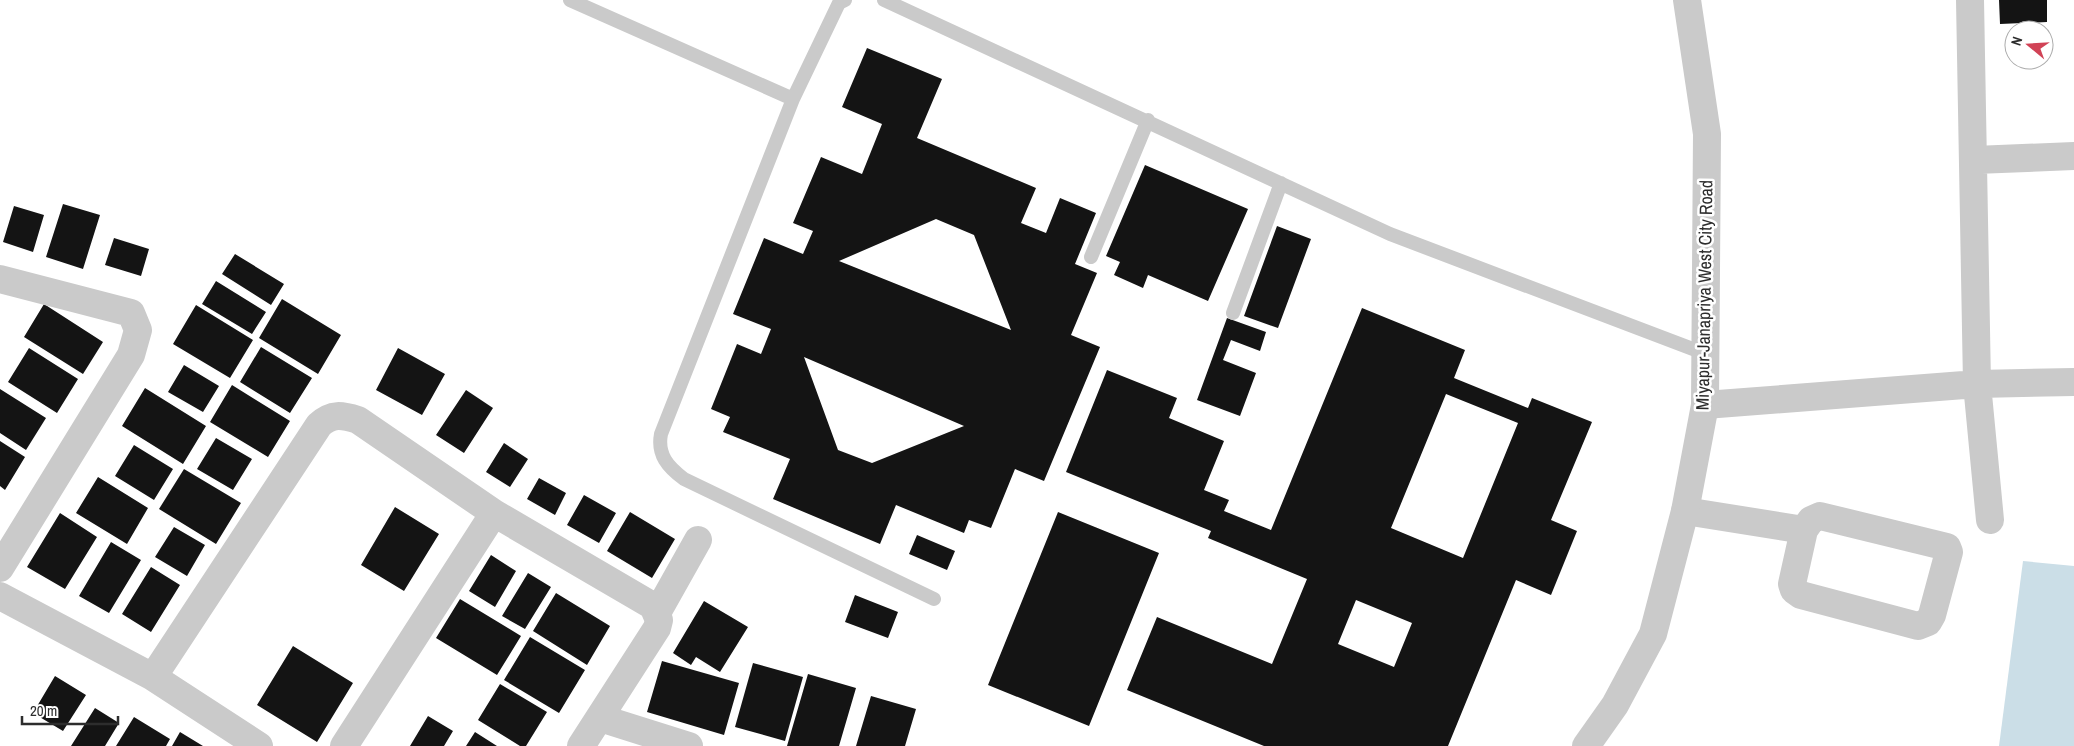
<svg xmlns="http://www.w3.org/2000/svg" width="2074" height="746" font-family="'Archivo Narrow',sans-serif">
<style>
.water{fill:#cbdee7}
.building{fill:#141414;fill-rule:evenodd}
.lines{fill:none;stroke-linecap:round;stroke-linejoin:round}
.service{stroke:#cacaca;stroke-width:14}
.minor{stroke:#cacaca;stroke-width:28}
.tertiary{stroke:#cacaca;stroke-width:28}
.labels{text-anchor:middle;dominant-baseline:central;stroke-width:5;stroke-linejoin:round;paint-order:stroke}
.street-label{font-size:18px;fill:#2d2d2d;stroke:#fff}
</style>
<rect width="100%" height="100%" fill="#fff"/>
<path class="water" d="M2023 561 2074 566V746H1999Z"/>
<path class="building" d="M1999 0H2047V22L2000 24Z
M867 48 942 79 917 138 1036 188 1021 223 1046 233 1060 198 1096 213 1075 264 1097 273 1071 335 1100 347 1044 481 1015 469 991 528 969 520 964 533 896 505 880 544 773 499 790 459 723 432 730 417 711 409 737 344 761 354 771 329 733 314 764 238 803 254 813 231 793 223 821 157 862 174 882 124 842 107ZM936 219 974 235 1011 330 839 261ZM804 357 964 426 872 463 838 450Z
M1145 165 1248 209 1208 301 1148 275 1143 288 1114 275 1120 262 1106 256Z
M63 204 100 215 83 269 46 257Z
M14 206 44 215 33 252 3 242Z
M1277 226 1311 239 1278 328 1244 316Z
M114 238 149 249 141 276 105 265Z
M235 254 284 284 271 305 222 274Z
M216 281 266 312 252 334 202 304Z
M282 299 341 335 318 374 259 338Z
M44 304 103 342 83 374 24 337Z
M196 305 253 340 230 378 173 344Z
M1362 308 1465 350 1454 378 1528 408 1532 398 1592 422 1551 520 1577 531 1551 595 1516 580 1448 746H1264L1127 690 1157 617 1272 664 1307 579 1208 538 1211 531 1066 472 1107 370 1177 398 1169 418 1224 441 1204 490 1229 500 1224 511 1271 530ZM1446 394 1518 423 1463 558 1391 528ZM1356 600 1412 623 1394 667 1338 644Z
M1227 318 1266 332 1260 351 1231 340 1223 360 1256 373 1240 416 1197 400Z
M261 347 312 378 290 413 240 382Z
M29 348 78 379 57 413 8 382Z
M398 348 445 374 422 415 376 390Z
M184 365 219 386 203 412 168 392Z
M232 385 290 421 268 457 210 422Z
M145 388 206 426 183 464 122 426Z
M0 389 46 418 26 450 0 433Z
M466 390 493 408 464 453 436 435Z
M216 438 252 459 233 490 197 469Z
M0 441 25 457 5 490 0 486Z
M504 443 528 459 510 487 486 472Z
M134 445 173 469 154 500 115 476Z
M184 469 241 503 216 544 159 509Z
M98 477 148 508 127 544 76 513Z
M539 478 566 493 555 515 527 499Z
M584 495 616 513 599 543 567 525Z
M395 507 439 534 404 591 361 565Z
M630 512 675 539 652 578 607 551Z
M1058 512 1159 553 1089 726 988 685Z
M60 513 97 537 65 589 27 567Z
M174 527 205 545 187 576 155 557Z
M917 535 955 551 947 570 909 554Z
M111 542 141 560 109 613 79 596Z
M491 555 516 571 495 607 469 591Z
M151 567 180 585 151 632 122 614Z
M528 573 551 587 525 629 502 616Z
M556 593 610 626 587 665 533 631Z
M855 595 898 612 888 638 845 622Z
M460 599 521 636 497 675 436 638Z
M704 601 748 627 720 672 696 657 691 665 673 653Z
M530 637 585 670 559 713 504 680Z
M293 646 353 683 317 742 257 705Z
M662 661 739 683 724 735 647 712Z
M753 663 803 677 785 741 735 727Z
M808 674 856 688 839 746H787Z
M55 676 86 695 63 731 33 713Z
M500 684 547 712 526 746H520L478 720Z
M871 696 916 709 905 746H856Z
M95 708 119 723 105 746H71Z
M428 716 453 731 444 746H410Z
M134 717 170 739 166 746H116Z
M180 732 203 746H172Z
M475 732 497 746H466Z"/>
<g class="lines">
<path class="service" d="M570 0 793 99
M845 0 839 3 793 99 661 434C657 455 668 467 684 479L934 599
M884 0 1390 234 1706 354
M1091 257 1148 120
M1233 313 1281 183"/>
<path class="minor" d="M1970 0 1977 384 1990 520
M1975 160 2074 156
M0 279 131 313 138 330 131 355 0 568
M1705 405 1977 384 2074 382
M1685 511 1804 530 1811 520 1820 516 1947 547 1949 552 1932 615 1928 622 1918 626 1801 595 1794 590 1792 584 1804 530
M0 596 153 677 259 746
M657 613 698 540
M153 677 319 425C332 413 342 415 358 420L494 513 653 606 659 620 657 628 581 746
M600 718 689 746
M344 746 494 513"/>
<path class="tertiary" d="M1586 746 1615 705 1653 634 1685 511 1705 405 1707 134 1687 0"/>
</g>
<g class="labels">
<g class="street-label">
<text transform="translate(1704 295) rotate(-89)">Miyapur-Janapriya West City Road</text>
</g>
</g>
<g transform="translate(2029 45) rotate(288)"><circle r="24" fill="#ffffff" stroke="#ababab"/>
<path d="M0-4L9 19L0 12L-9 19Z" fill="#d14356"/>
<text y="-8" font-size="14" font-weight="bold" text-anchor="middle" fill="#2d2d2d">N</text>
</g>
<path d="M22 716v8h96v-8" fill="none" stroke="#2d2d2d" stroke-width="2.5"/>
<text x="30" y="716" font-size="15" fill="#2d2d2d" stroke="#ffffff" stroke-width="4" paint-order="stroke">20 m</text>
</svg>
